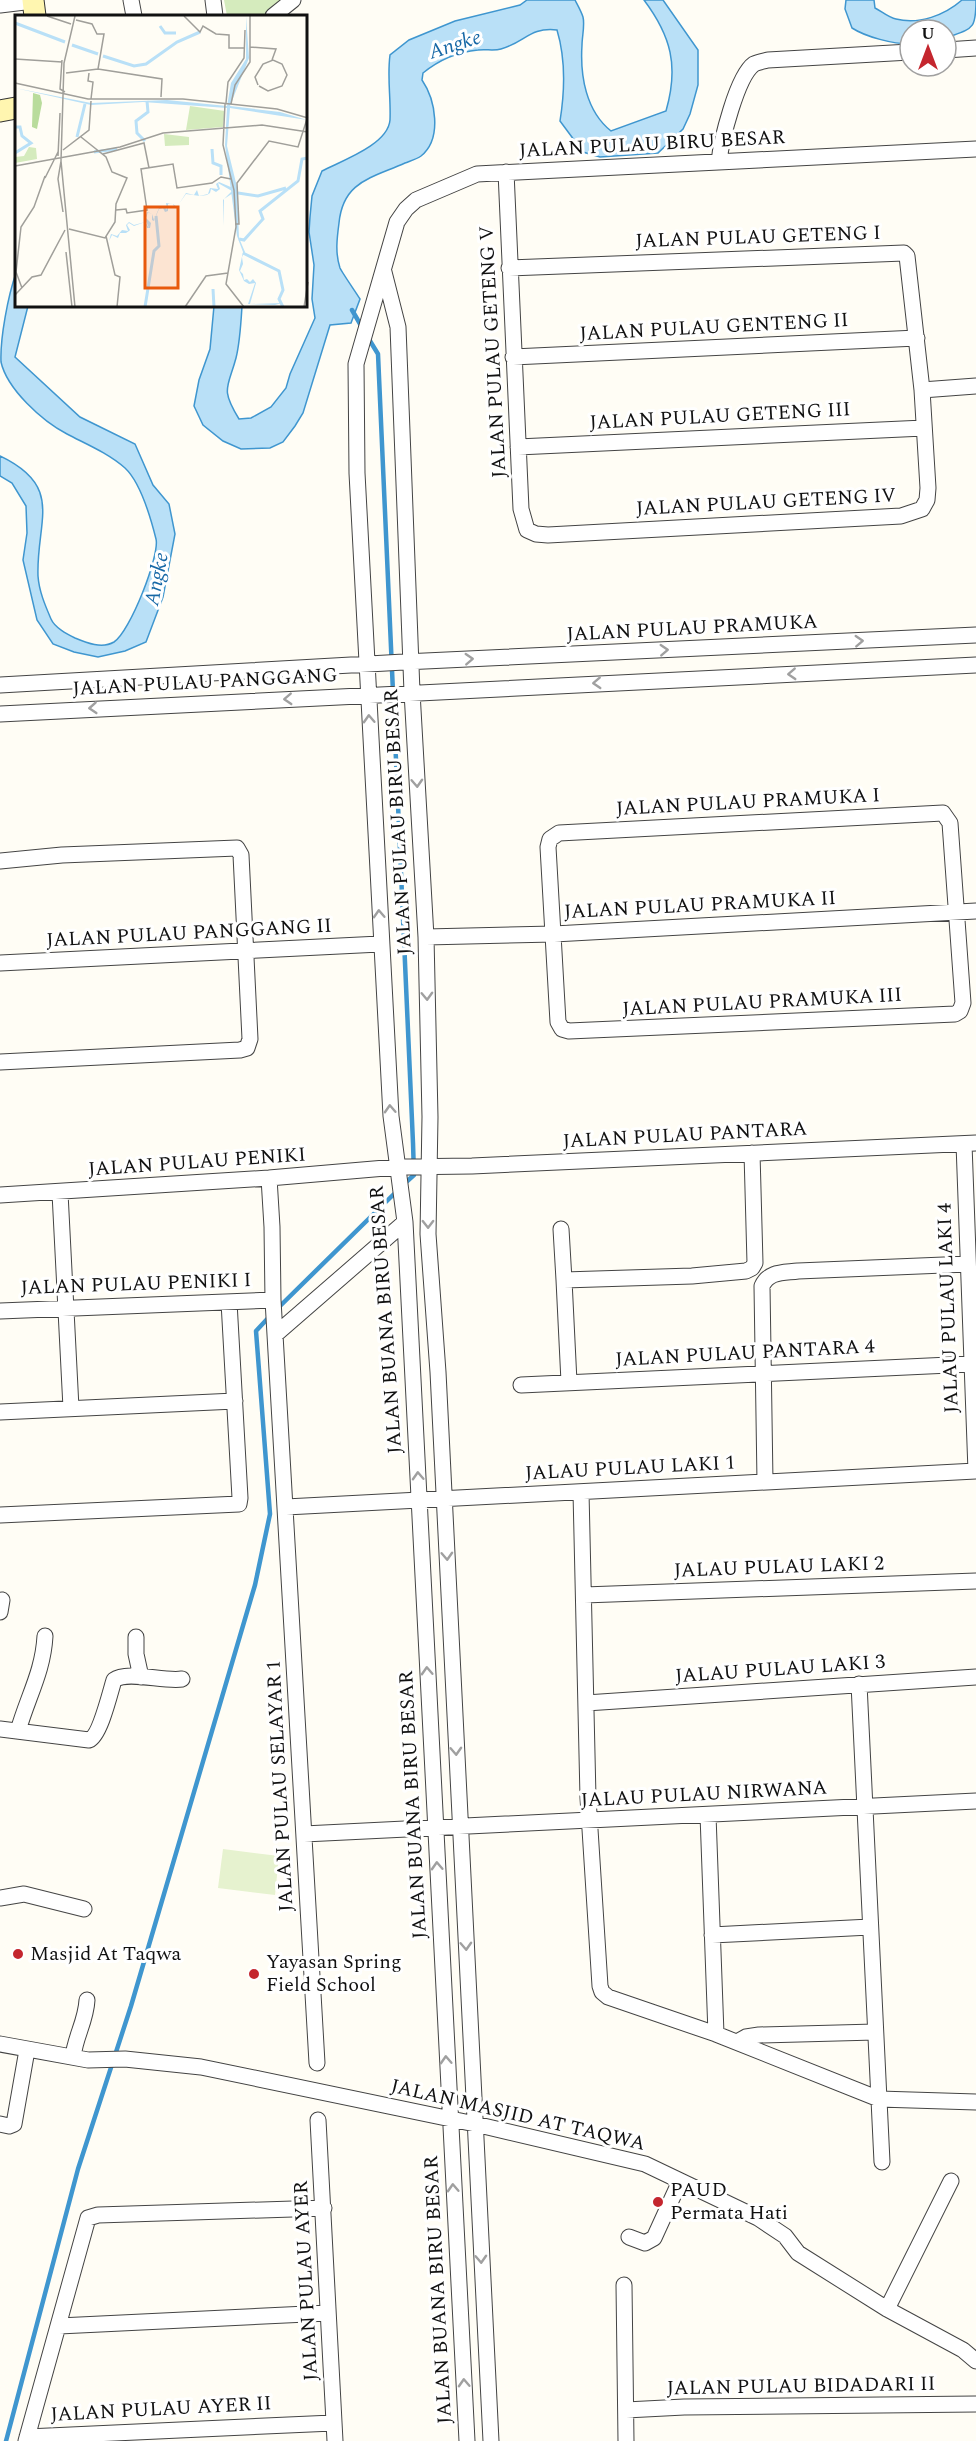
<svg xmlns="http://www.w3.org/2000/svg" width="976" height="2441" font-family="Spectral,serif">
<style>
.green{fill:#d5ebbd}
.pitch{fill:#e6f2cf}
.water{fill:#b9e0f7;stroke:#3f96cf;stroke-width:1.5}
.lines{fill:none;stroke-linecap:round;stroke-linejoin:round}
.stream{stroke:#3f96cf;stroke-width:4.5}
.street-casing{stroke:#444;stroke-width:17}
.secondary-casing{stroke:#333;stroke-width:23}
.street{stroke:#fff;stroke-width:15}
.secondary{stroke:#fff6b0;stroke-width:21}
.oneway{stroke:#a0a0a0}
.poi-dot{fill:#c4262e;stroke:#fff;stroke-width:2}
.labels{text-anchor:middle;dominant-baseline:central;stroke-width:6;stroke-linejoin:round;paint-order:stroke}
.street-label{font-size:20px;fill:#111;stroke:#fff}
.poi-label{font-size:20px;fill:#111;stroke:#fff;text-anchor:start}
.water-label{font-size:21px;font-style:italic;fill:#1768a6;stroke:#fff}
.inset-river{fill:none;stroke:#b9e0f7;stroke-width:3}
.inset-road{fill:none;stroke:#a09f9a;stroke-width:1.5}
.view{fill:#e8590c;fill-opacity:0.15;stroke:#e8590c;stroke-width:3}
.inset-edge{fill:none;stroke:#111;stroke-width:3}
</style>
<rect width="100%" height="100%" fill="#fffdf5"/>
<path class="green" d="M224 0H286L287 2 266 16H227Z"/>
<path class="pitch" d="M223 1849 279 1856 275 1895 218 1888Z"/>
<path class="water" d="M527 0H575C578 6 581 11 583 17 585 25 582 37 582 45 580 76 586 111 611 131L666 111C679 66 671 36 644 0H663L698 50V85L690 114 683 129 658 153 600 157 583 152 560 121C565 90 566 60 557 30 529 27 526 42 501 49 494 51 486 49 478 50 456 52 439 60 423 73L422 80C435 99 443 138 421 156 417 159 410 161 405 163 372 178 343 181 339 223 337 238 335 253 340 268 343 274 355 291 360 299L351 323 330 325 303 413 295 426 283 442 270 448 241 449 223 441 203 425 194 406 199 380 210 349 214 306H242C241 322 240 342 236 358 228 388 220 388 239 419L251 418 271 407 286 388 290 374 315 318 312 299 314 265 309 232 310 217 312 196 322 171C341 161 388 145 390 120 391 98 387 77 390 55L409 40 455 21 520 5Z
M846 0H874L875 8C881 11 889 18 896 19 919 25 945 15 962 0H976C976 30 973 28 946 38V30H910V44C893 44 866 37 852 28L845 9Z
M16 273V306H28L15 357 80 417 135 444 153 485 169 504 175 534 163 597 146 642 125 651 98 657 74 652 53 644 37 620 23 560 27 533 26 506 12 483 0 476V456C65 487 36 521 38 576 39 591 45 605 51 619 55 628 67 634 75 638 87 643 102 649 114 642 130 632 160 555 156 539 151 519 140 482 125 468 108 453 86 444 67 434 42 421 7 389 1 362 0 338 8 296 16 273Z"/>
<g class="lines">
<path class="stream" d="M352 310 363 329
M367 336 378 354 413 1143 414 1175 404 1184
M278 1308 396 1192
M6 2441 78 2169 131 2006 255 1585 270 1514 256 1331 270 1316"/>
<g class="street-casing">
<path id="street" d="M131 0 134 16
M213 0 215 16
M0 5 33 1
M273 16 293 0
M946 50 976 48
M719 162C721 141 737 76 754 64 758 62 764 61 768 60L910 52
M506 172 521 509 527 530 536 534 548 535 901 516 922 509 927 500 928 488 922 390 907 256 904 253 509 268
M384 272 398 327 412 692 426 937 430 1117 428 1234 438 1372 491 2441
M513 357 917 338
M922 390 976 386
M518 447 924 428
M0 685 404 662 976 635
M0 714 976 665
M943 813 950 823 963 1003 960 1011 955 1014 569 1031 562 1029 558 1022 548 847 550 839 559 833Z
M0 861 62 855 237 848 241 855 250 1039 247 1048 240 1050 0 1062
M426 937 554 934 976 911
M0 963 380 944
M964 1144 976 1471
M269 1178 272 1227 273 1300 317 2063
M60 1193 71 1408
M0 1195 269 1178 397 1167 472 1166 976 1143
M561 1229 564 1280
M0 1311 273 1300
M276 1334 405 1222
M569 1382 564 1280 692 1276 746 1271 752 1268 755 1263 752 1153
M521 1385 971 1364
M0 1412 235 1401
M765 1482 762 1286C769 1271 783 1273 798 1271L968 1264
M581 1492 588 1798 600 1986 602 1992 608 1997 716 2034 879 2099 976 2102
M286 1507 976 1471
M0 1515 239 1504 240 1498 229 1302
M584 1595 976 1581
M0 1612 2 1600
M136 1637V1654L141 1677
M859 1684 882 2162
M586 1703 976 1677
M0 1729 89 1740C100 1736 110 1693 114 1680 127 1670 164 1682 182 1679
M18 1731C28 1696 43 1672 45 1636
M708 1815 716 2034
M304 1834 976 1801
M0 1898 24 1894 84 1909
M712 1935 870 1927
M737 2042 746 2037 759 2035 875 2032
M0 2044 88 2060 125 2059 201 2067 475 2124 645 2164 758 2218 785 2236 798 2253 887 2309 963 2350 976 2361
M73 2057C75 2037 86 2021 87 2000
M318 2120 335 2441
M0 2124 9 2126 14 2124 27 2050
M629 2237 645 2243 654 2238 680 2181
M624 2285 626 2441
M887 2309 951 2181
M59 2326 328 2313
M626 2410 684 2407 976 2404
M27 2437 333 2423
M26 2441 88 2218 98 2215 324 2208
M467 2441 405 1222 391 1116 357 473 356 364 397 222 406 209 416 200 477 174 976 149"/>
</g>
<g class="secondary-casing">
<path id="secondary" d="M33 0 35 16
M0 111 16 108"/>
</g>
<use href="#street" class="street"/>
<use href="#secondary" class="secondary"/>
</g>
<defs><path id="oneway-chevron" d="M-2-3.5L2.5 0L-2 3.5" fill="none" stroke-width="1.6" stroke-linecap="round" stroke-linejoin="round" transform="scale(1.5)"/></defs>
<g class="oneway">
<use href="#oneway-chevron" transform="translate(859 641) rotate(-3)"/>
<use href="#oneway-chevron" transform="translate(664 650) rotate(-3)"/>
<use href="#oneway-chevron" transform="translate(469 659) rotate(-3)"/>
<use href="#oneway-chevron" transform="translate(792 674) rotate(177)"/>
<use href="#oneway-chevron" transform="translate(597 683) rotate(177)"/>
<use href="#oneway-chevron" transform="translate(288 699) rotate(177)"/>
<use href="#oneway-chevron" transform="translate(93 708) rotate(176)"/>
<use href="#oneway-chevron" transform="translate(369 719) rotate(-93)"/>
<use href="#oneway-chevron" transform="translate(417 783) rotate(87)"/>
<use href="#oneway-chevron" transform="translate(379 914) rotate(-93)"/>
<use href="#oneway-chevron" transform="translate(427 996) rotate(88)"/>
<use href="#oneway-chevron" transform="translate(390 1109) rotate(-93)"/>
<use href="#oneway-chevron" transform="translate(428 1224) rotate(89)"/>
<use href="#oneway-chevron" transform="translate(418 1476) rotate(-93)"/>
<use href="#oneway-chevron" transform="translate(447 1556) rotate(87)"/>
<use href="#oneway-chevron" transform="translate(427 1671) rotate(-93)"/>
<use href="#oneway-chevron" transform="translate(456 1751) rotate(87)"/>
<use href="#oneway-chevron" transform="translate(437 1866) rotate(-93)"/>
<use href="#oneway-chevron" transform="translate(466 1946) rotate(87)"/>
<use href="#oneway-chevron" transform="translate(446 2060) rotate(-93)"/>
<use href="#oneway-chevron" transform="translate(453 2188) rotate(-93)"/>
<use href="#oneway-chevron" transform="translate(481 2259) rotate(87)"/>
<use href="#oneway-chevron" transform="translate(464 2383) rotate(-93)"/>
</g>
<g class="poi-dot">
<circle cx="18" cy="1954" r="6"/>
<circle cx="254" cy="1974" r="6"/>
<circle cx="658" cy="2202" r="6"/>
</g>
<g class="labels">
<g class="street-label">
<text transform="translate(652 144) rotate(-3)">JALAN PULAU BIRU BESAR</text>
<text transform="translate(758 237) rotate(-2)">JALAN PULAU GETENG I</text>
<text transform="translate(714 327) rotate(-3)">JALAN PULAU GENTENG II</text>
<text transform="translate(493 352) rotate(-93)">JALAN PULAU GETENG V</text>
<text transform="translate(720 416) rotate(-3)">JALAN PULAU GETENG III</text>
<text transform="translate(766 502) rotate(-3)">JALAN PULAU GETENG IV</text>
<text transform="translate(692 628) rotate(-3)">JALAN PULAU PRAMUKA</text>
<text transform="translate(205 682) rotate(-3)">JALAN PULAU PANGGANG</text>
<text transform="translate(748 802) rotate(-3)">JALAN PULAU PRAMUKA I</text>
<text transform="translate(398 822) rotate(-93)">JALAN PULAU BIRU BESAR</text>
<text transform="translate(700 905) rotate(-3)">JALAN PULAU PRAMUKA II</text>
<text transform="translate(189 933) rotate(-3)">JALAN PULAU PANGGANG II</text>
<text transform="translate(762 1002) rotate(-3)">JALAN PULAU PRAMUKA III</text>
<text transform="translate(685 1135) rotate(-3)">JALAN PULAU PANTARA</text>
<text transform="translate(197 1162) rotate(-4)">JALAN PULAU PENIKI</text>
<text transform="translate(136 1284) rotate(-2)">JALAN PULAU PENIKI I</text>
<text transform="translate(948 1308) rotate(-92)">JALAU PULAU LAKI 4</text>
<text transform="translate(386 1320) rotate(-94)">JALAN BUANA BIRU BESAR</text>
<text transform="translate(745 1353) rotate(-3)">JALAN PULAU PANTARA 4</text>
<text transform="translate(630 1468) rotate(-3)">JALAU PULAU LAKI 1</text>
<text transform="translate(779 1567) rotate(-2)">JALAU PULAU LAKI 2</text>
<text transform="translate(780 1669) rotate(-4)">JALAU PULAU LAKI 3</text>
<text transform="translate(280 1786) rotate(-93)">JALAN PULAU SELAYAR 1</text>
<text transform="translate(704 1794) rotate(-3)">JALAU PULAU NIRWANA</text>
<text transform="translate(413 1805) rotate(-93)">JALAN BUANA BIRU BESAR</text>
<text transform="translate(518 2115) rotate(13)">JALAN MASJID AT TAQWA</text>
<text transform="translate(306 2281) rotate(-93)">JALAN PULAU AYER</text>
<text transform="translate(438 2290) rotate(-93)">JALAN BUANA BIRU BESAR</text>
<text transform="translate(801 2386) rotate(-1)">JALAN PULAU BIDADARI II</text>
<text transform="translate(161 2409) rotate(-3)">JALAN PULAU AYER II</text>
</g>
<g class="poi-label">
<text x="30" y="1954">Masjid At Taqwa</text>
<text x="266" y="1962">Yayasan Spring<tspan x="266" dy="23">Field School</tspan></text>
<text x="670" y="2190">PAUD<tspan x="670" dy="23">Permata Hati</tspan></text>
</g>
<g class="water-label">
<text transform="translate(455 45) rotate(-18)">Angke</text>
<text transform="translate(157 579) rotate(-79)">Angke</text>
</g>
</g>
<g transform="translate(15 15)">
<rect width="292" height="292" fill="#fffdf5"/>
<path d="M175 91 210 96 208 112 171 115ZM149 119 174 122V130L150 131ZM14 132 21 133 22 144 0 148V142L9 141Z" fill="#d5ebbd"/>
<path d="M18 78 25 80 27 88 22 114 17 112Z" fill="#b9dc9c"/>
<path d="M231 1 234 43 215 91 265 97 292 105 215 93 212 131 222 172 224 223 230 237 227 242 228 249 225 256 228 259 229 265 232 264 235 267 238 264 241 268 235 289 267 288 260 290 233 289 240 268 234 269 229 266 224 255 228 237 222 221 210 130 212 93 128 87 76 90 0 73 76 88 152 85 212 91 216 68 231 44ZM204 167 218 173V178L209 184V211L208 185 217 176 203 168 205 174 201 177 196 174 195 178 192 180 185 181 171 179 161 193 159 192 158 189 153 188V196L150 197 148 193 144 194 139 206 137 205V199L133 197 131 203 136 208 135 213H132L130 207 119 211 114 208 112 210 115 215 114 216 111 218H105L103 223 97 220 94 226 96 219 102 221 107 215 113 216 111 210 114 207 119 210 130 207 134 213 130 204 132 197 137 199 139 205 144 193 149 191 152 195 151 188 158 189 162 192 171 178 179 180 182 175 184 181 193 179 195 173 203 174 201 169Z" fill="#b9e0f7"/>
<path class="inset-river" d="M0 8 50 27M145 11 150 18H161M57 30 83 39M88 41 119 51 131 49 162 27 185 17M0 112H5L7 121 16 128 0 138M62 122 70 89M130 126 122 118 121 106 133 97 132 86M197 134 198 148 206 151V160M79 137 102 134M223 178 243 181 271 173M238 215 248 204 245 196 283 166 287 144 293 143M224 224 229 225 238 215M228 238 264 256 268 275 264 284 268 292M198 274 199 292M130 292 139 236 144 231 141 201"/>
<path class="inset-road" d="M32 1 56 9M169 1 185 17 188 11 201 19 214 20V33H229M61 5 77 9 82 19H89L83 54M235 32 261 34 257 45M0 44 47 47M47 45 45 74 50 77M51 58 83 54 147 64 146 82M74 58 73 66 78 67 76 84M0 68 73 84H168L262 94 293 103M243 70 240 62 248 49 258 45 267 49 272 60 267 71 253 76 244 71M211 88 213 67 229 43 230 15M210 89 208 130 219 175 221 212 211 269 229 292M216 89 220 70 235 47V1M48 135 74 115 76 86M88 139 129 128 134 153M43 141 45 98M46 146 43 164 48 197M0 151 105 132 148 118 247 110 293 117M30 163 43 137M101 195 111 194 112 198 132 195 126 154 158 149 162 173 197 168 206 162 216 164M220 209H224L222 168 254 126 283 132 292 104M54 214 90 223 100 207 101 189 112 163 97 157 91 142 66 122M91 221 100 260 105 262 102 292M51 237 57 292M7 273 1 257 6 212 19 192 30 161M0 280 17 262 26 260 50 215M60 292 46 146 49 48 60 1M170 292 191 261 213 258M289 292 293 267"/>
<path class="view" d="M130 192H163V273H130Z"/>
<rect width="292" height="292" class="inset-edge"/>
</g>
<g transform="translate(928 48)"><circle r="28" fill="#ffffff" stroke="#a0a0a0" stroke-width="1.5"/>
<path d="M0-4.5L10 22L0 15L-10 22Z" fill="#c4262e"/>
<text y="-9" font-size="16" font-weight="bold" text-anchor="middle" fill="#111111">U</text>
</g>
</svg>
